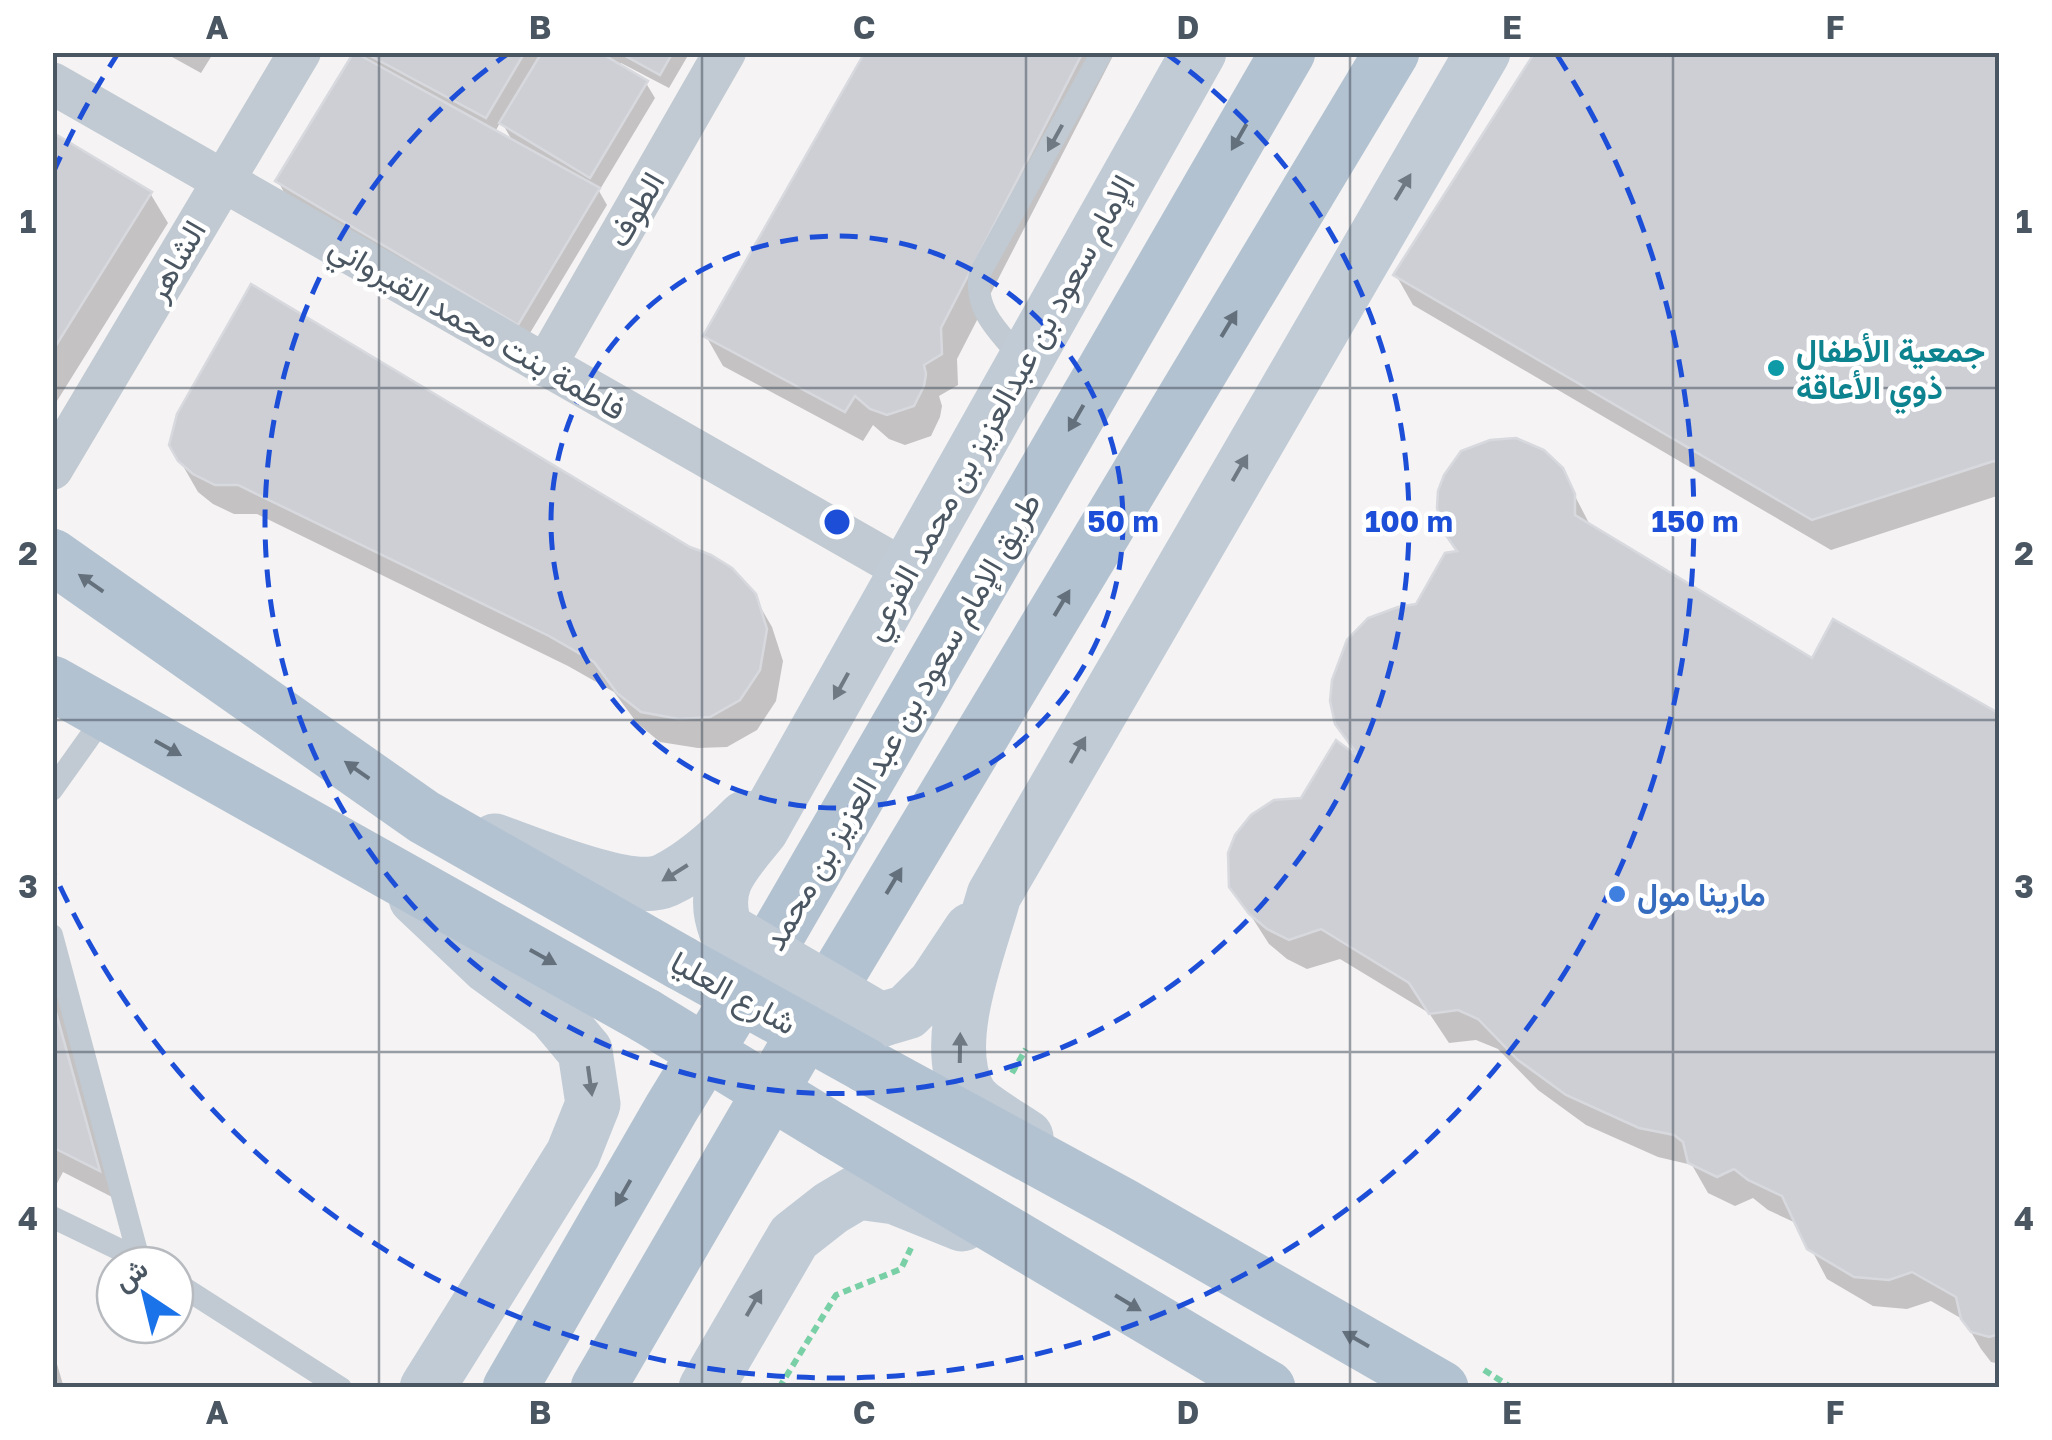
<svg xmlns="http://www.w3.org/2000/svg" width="2052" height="1440" font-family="'Golos Text',Vazirmatn,sans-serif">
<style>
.shadow{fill:#0003;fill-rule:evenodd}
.building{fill:#cdcfd5;stroke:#d7d9de;stroke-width:2.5}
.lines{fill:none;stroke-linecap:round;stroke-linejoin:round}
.path{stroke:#7ad0a6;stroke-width:6;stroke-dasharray:8 5;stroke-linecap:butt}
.lane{stroke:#c1cad2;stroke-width:22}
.street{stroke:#c1cad2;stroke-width:42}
.secondary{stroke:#c1cbd6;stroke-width:55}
.primary{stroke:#b3c2d1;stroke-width:55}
.secondary-bridge{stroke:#c1cbd6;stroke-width:55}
.primary-bridge{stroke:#b3c2d1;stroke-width:55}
.oneway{fill:#64717d}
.oneway2{fill:#6e7983}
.oneway3{fill:#6e7984}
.grid{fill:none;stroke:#4a5661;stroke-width:2.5;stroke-opacity:0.55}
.ring{fill:none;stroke:#1d4ed8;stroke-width:5;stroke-dasharray:18 12}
.culture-dot{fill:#0f9aa8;stroke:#fff;stroke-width:4}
.shop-dot{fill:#3f7fe0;stroke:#fff;stroke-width:4}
.labels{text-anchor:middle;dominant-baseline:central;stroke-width:9;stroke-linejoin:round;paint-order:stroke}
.street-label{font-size:32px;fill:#4a5661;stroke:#fff}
.culture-label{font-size:32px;font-weight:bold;fill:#0d838f;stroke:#fff;text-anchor:start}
.shop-label{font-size:32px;font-weight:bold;fill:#366cbe;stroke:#fff;text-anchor:start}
.centre{fill:#1d4ed8;stroke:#fff;stroke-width:5}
.ring-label{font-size:30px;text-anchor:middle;font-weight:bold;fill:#1d4ed8;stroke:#fff;stroke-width:9;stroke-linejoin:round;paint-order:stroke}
.neatline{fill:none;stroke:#4a5661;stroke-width:4}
.grid-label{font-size:32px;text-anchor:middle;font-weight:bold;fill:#4a5661}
</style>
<rect width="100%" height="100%" fill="#f5f3f3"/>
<path class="shadow" d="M163 52H214L201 73Z
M360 52H690L669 88 621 63 618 67 646 83 655 98 599 191 607 205 527 338 286 196 278 181 364 59ZM501 121 513 142 495 132Z
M868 52H1115L957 359 958 385 939 396 942 406 940 417 931 436 905 445 889 439 873 425 863 441 723 366 706 336Z
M2000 52V495L1831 550 1413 305 1396 275Z
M52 135 150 193 168 223 52 409Z
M171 445 754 596 772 627 783 661 776 701 757 730 727 747 698 748 660 742 637 723 614 692 568 666 257 514H234L213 504 198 492Z
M1561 469 1591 527 1813 661 2000 717V1364L1991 1362 1981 1349 1964 1320 1931 1301 1907 1309 1873 1306 1827 1279 1798 1224 1768 1210 1753 1198 1735 1206 1708 1193 1692 1165 1658 1157 1586 1125 1538 1090 1498 1049 1476 1040 1449 1043 1429 1013 1340 959 1307 969 1287 959 1269 944 1232 886 1303 800 1358 760 1338 724 1459 553Z
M52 972 114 1198 63 1172 52 1193Z
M52 1347 64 1388H52Z"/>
<path class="building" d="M354 52 600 188 518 325 275 181Z
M363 52H525L486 118Z
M542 52H599L648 81 590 178 499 123Z
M618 52H673L660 75Z
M865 52H1083L941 328 942 354 924 365 926 374 924 386 914 406 887 415 870 409 855 396 845 412 703 336Z
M1535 52H2000V465L1994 461 1812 520 1393 275Z
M52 132 152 192 52 352Z
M251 284 690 547 711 555 732 568 756 594 767 629 760 670 740 700 710 717 679 719 641 712 617 693 594 662 549 636 238 485H215L193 474 178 461 169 445 177 414Z
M1516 438 1544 450 1563 468 1575 494V515L1812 658 1833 619 2000 714V1334L1989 1337 1971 1332 1961 1319 1956 1297 1912 1272 1889 1280 1854 1277 1807 1249 1782 1196 1748 1180 1734 1169 1717 1177 1688 1163 1683 1142 1674 1135 1639 1128 1566 1095 1518 1060 1478 1019 1458 1010 1429 1014 1409 983 1321 929 1289 940 1267 929 1249 914 1229 887 1228 853 1235 835 1251 815 1274 800 1301 798 1336 740 1361 759 1335 724 1330 701 1332 680 1347 640 1368 618 1398 607 1416 604 1445 553 1457 551 1443 531 1437 508 1438 491 1444 475 1461 451 1490 440Z
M52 998 100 1171 52 1147Z"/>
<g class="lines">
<path class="path" d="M1012 1073 1026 1049
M1484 1370 1512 1388
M779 1388 836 1295 901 1269 911 1248"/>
<path class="lane" d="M1023 360C1000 333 973 311 980 273L1102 52
M52 790 106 714
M52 935 139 1259 149 1265
M52 1217 139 1259
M175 1282 341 1388"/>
<path class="street" d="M52 83 905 570
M545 366 725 52
M52 469 300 52"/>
<path class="secondary" d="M495 841C533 854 630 897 666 880 695 866 722 841 745 818
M416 898 488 966 554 1014 585 1051 593 1104 573 1154 427 1388
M726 930C709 885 734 864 761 830L1199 52
M880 1020 907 1012 935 984 971 930
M1026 1137C1012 1127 977 1108 969 1094 940 1043 979 949 994 895L1483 52
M706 1388 794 1237 831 1208 858 1192 895 1197 962 1224"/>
<path class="primary" d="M52 556 424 817 681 963
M52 683 646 1016
M865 1065 1122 1205 1441 1388
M833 1130 1268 1388
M510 1388 671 1109 782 927 1288 52
M598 1388 844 965 1392 52"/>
<path class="secondary-bridge" d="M726 930 880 1020"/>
<path class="primary-bridge" d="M681 963 865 1065
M646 1016 833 1130"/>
</g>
<defs><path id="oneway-solid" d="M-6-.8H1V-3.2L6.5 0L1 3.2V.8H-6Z" transform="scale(2.5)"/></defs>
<g class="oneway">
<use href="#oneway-solid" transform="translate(1239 137) rotate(120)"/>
<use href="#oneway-solid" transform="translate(1229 324) rotate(-59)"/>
<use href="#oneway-solid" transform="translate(1076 418) rotate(120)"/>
<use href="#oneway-solid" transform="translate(91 583) rotate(-145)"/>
<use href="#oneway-solid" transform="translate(1062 603) rotate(-59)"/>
<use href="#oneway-solid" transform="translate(168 748) rotate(29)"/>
<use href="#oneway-solid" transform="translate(357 770) rotate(-145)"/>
<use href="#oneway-solid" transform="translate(894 881) rotate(-59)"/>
<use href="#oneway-solid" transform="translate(543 957) rotate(29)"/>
<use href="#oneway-solid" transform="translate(623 1193) rotate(120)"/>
<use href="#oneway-solid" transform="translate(1128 1303) rotate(31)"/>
<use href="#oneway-solid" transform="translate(1356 1339) rotate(-150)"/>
</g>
<use class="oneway2" href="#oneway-solid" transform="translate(1055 138) rotate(119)"/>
<g class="oneway3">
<use href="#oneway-solid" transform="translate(1403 187) rotate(-59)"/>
<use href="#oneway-solid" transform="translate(1240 468) rotate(-60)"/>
<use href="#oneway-solid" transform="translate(841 686) rotate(119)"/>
<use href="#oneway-solid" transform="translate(1078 750) rotate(-60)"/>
<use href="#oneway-solid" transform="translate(675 873) rotate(148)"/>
<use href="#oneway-solid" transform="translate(960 1048) rotate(-89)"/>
<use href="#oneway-solid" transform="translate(590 1081) rotate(82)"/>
<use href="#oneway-solid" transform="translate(754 1303) rotate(-60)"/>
</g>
<path class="grid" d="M379 52V1388M702 52V1388M1026 52V1388M1350 52V1388M1673 52V1388M52 388H2000M52 720H2000M52 1052H2000"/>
<g class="ring">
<circle cx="837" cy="522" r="286"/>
<path d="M1165 53A572 572 0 1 1 509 53"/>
<path d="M53 173A858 858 0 0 1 117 55M1557 55A858 858 0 1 1 53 871"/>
</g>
<circle class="culture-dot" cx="1776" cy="368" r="10"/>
<circle class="shop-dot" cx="1617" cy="894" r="10"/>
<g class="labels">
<g class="street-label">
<text transform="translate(635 209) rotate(-60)">الطوف</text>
<text transform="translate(175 260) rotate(-60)">الشاهر</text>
<text transform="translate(478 327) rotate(30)">فاطمة بنت محمد القيرواني</text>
<text transform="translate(998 407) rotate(-61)">الإمام سعود بن عبدالعزيز بن محمد الفرعي</text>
<text transform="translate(901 721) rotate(-60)">طريق الإمام سعود بن عبد العزيز بن محمد</text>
<text transform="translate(734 992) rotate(29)">شارع العليا</text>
</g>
<g class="culture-label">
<text x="1796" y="350">جمعية الأطفال<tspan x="1796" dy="37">ذوي الأعاقة</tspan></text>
</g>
<g class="shop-label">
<text x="1637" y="894">مارينا مول</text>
</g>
</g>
<circle cx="837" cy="522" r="15" class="centre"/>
<g class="ring-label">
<text x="1123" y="532">50 m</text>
<text x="1409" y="532">100 m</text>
<text x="1695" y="532">150 m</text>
</g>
<rect width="2052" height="1440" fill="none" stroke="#ffffff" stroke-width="110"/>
<g transform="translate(145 1295) rotate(325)"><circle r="48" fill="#ffffff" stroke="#b7bbc0" stroke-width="2.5"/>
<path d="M0-8L18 38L0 25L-18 38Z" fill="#1a73e8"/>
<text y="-15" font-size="28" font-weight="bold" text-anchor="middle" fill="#4a5661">ش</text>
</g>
<rect x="55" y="55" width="1942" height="1330" class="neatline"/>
<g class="grid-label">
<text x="217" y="39">A</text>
<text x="540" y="39">B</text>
<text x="864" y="39">C</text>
<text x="1188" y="39">D</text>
<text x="1512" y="39">E</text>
<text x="1835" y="39">F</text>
<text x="28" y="233">1</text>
<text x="2024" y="233">1</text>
<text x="28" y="565">2</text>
<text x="2024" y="565">2</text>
<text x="28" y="898">3</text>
<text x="2024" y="898">3</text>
<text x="28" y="1230">4</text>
<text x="2024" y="1230">4</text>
<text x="217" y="1424">A</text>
<text x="540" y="1424">B</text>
<text x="864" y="1424">C</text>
<text x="1188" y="1424">D</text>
<text x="1512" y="1424">E</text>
<text x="1835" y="1424">F</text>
</g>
</svg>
